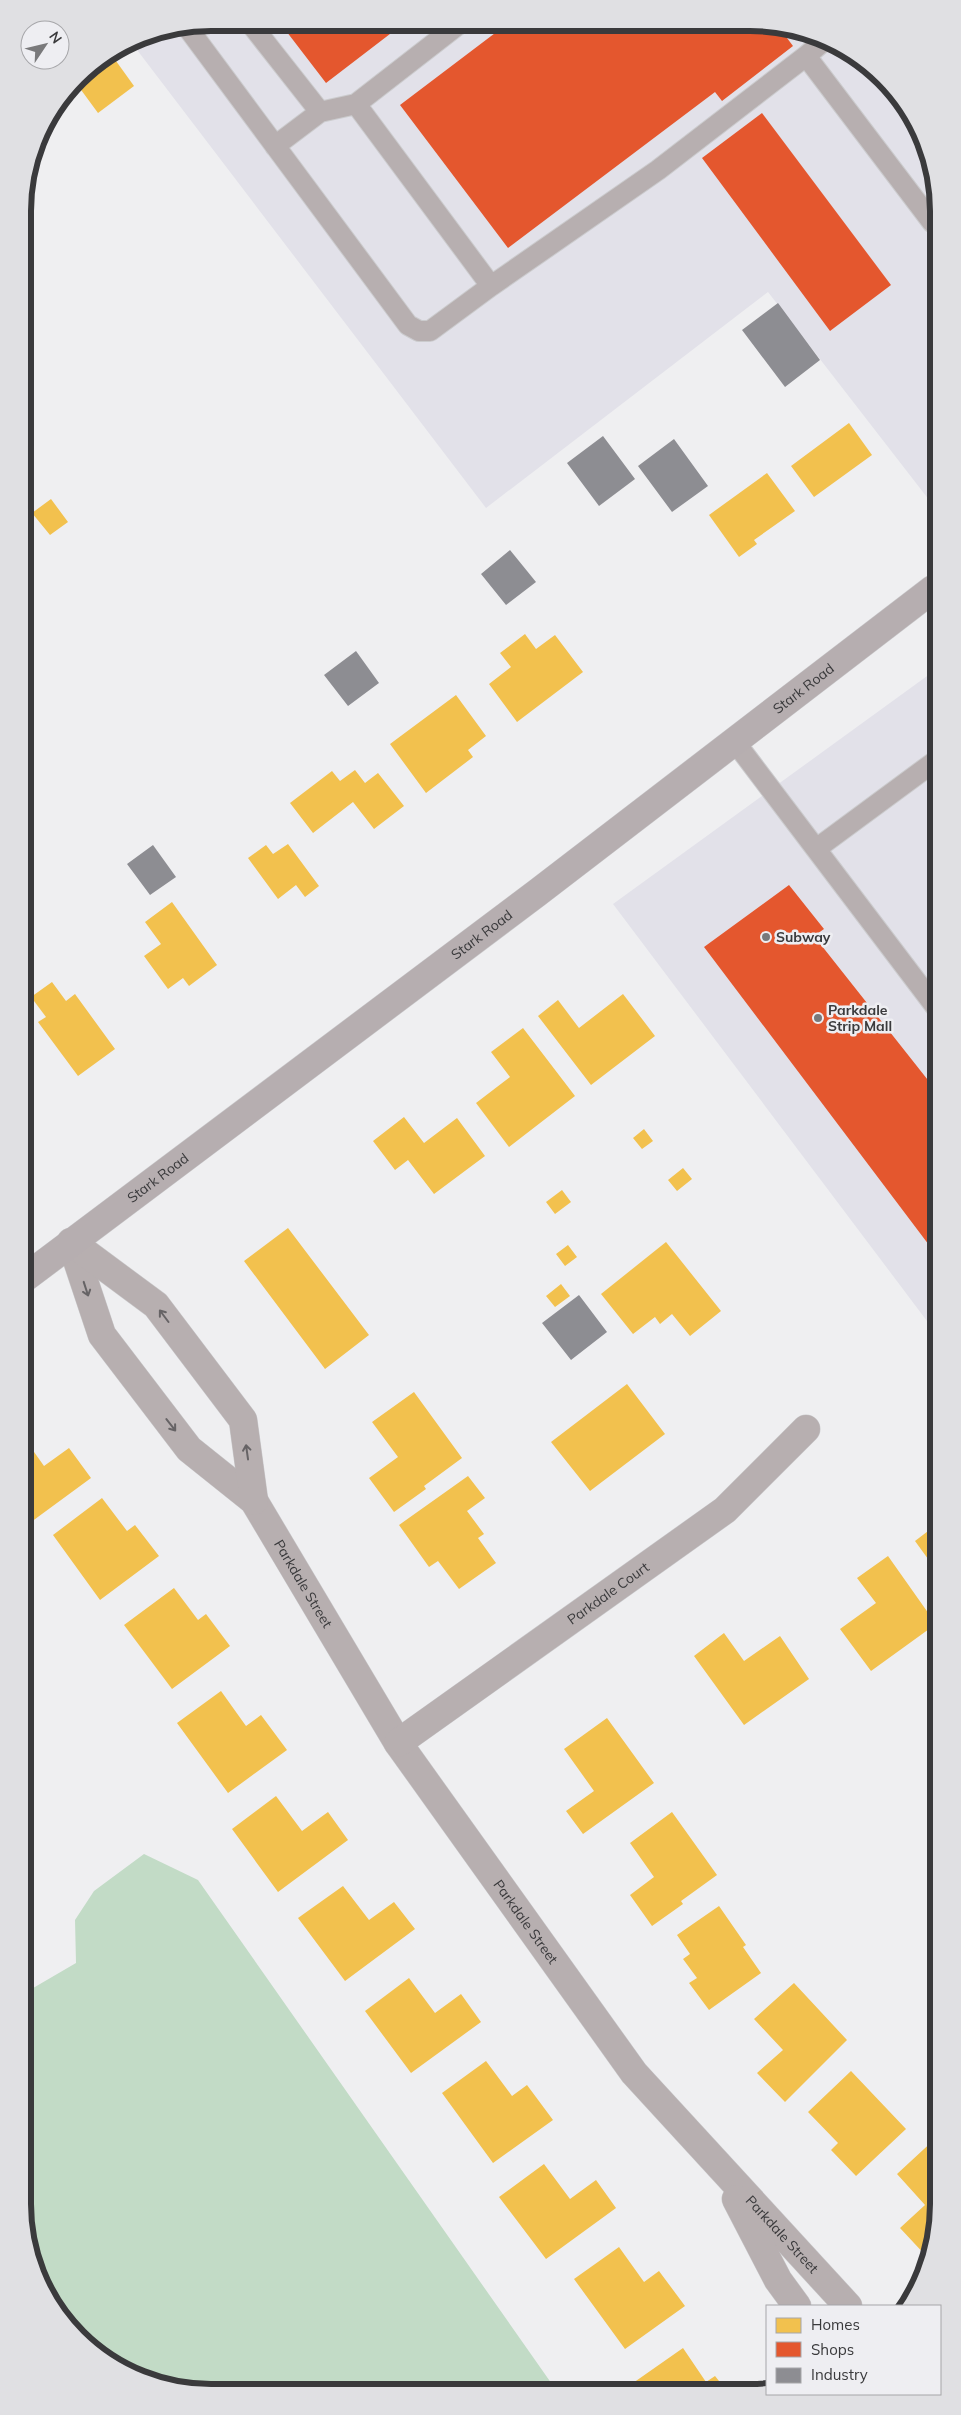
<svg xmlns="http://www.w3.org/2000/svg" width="961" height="2415" font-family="Mulish,sans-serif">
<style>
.built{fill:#e2e1e9}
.forest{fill:#c2dbc6}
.homes{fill:#f2c14e}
.shops{fill:#e4572e}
.industry{fill:#8d8d92}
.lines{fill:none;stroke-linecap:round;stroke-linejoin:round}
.lane-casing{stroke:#cbcbcd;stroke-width:22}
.street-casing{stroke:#cbcbcd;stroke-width:29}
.secondary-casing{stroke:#cbcbcd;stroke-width:29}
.lane{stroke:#b7afb0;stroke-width:20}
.street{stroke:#b7afb0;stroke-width:28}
.secondary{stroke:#b6aeb0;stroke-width:28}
.oneway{stroke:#666365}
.poi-dot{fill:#79797b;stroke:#eeeef2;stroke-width:2}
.labels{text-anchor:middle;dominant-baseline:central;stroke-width:5;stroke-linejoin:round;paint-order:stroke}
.street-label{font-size:14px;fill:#3a3a3c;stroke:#eeeef2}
.poi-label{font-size:14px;font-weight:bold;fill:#3a3a3c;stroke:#eeeef2;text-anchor:start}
.rim{fill:none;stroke:#3a3a3c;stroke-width:6}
</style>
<rect width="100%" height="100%" fill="#efeff1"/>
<path class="built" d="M211 23 787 26 834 42 875 69 913 116 932 162 933 505 768 292 486 508 131 42 139 37Z
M934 671 936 1333 613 904Z"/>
<path class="forest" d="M144 1854 198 1880 554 2387 174 2389 127 2373 86 2346 48 2299 29 2253 28 1991 76 1963 75 1920 94 1891Z"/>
<path class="homes" d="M111 54 134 86 98 113 76 83 86 69Z
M849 423 872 455 814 497 791 466Z
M767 473 795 511 754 540 757 544 739 557 709 515Z
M51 499 68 522 50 535 32 513Z
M525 634 536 649 555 635 583 672 517 722 489 684 511 667 500 653Z
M456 695 486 736 468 750 473 757 426 793 390 744Z
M355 770 365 783 378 773 404 806 374 829 353 802 313 833 290 803 332 771 340 781Z
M288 844 319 886 305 897 296 885 278 899 248 858 266 845 273 854Z
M172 902 217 965 189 986 183 978 168 989 144 956 161 944 145 922Z
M52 982 66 1001 75 994 115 1049 78 1076 38 1022 46 1017 31 997Z
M623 994 655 1036 591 1085 538 1016 558 1000 579 1028Z
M523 1028 575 1096 509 1147 476 1103 510 1077 491 1052Z
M404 1117 424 1143 457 1118 485 1156 434 1194 408 1160 395 1170 373 1141Z
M644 1129 653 1141 642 1149 633 1138Z
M683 1168 692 1179 677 1191 668 1180Z
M562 1190 571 1202 555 1214 546 1202Z
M288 1228 369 1335 325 1369 244 1261Z
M666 1242 721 1311 690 1336 672 1314 660 1324 655 1317 633 1334 601 1294Z
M568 1245 577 1257 565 1266 556 1254Z
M561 1284 570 1296 555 1307 546 1296Z
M627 1384 665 1434 590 1491 551 1442Z
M414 1392 462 1458 424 1486 426 1489 394 1512 369 1478 398 1457 372 1422Z
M27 1442 44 1466 69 1448 91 1478 27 1525Z
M468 1476 485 1498 467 1511 484 1534 478 1538 496 1563 459 1589 438 1561 429 1567 399 1525Z
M102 1498 127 1531 135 1525 159 1556 100 1600 53 1535Z
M936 1525V1570L915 1541Z
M888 1556 936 1624 871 1671 840 1629 876 1603 857 1578Z
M174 1588 198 1620 206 1614 230 1646 172 1689 124 1625Z
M724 1633 744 1661 780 1636 809 1679 744 1725 694 1656Z
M221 1691 246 1726 261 1715 287 1750 228 1793 177 1723Z
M607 1718 654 1783 583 1834 566 1811 594 1791 564 1749Z
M276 1796 302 1831 328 1812 348 1840 278 1892 232 1829Z
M672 1812 717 1875 681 1901 683 1904 652 1926 630 1895 654 1877 630 1843Z
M343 1886 369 1920 394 1902 415 1929 345 1981 298 1918Z
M719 1906 746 1945 743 1947 761 1973 709 2010 689 1983 697 1978 683 1959 690 1954 677 1935Z
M409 1978 435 2013 461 1994 481 2022 411 2073 365 2011Z
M794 1983 847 2040 785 2102 757 2073 783 2050 754 2019Z
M486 2061 512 2096 527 2085 553 2120 493 2163 442 2093Z
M851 2071 906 2129 856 2176 831 2150 838 2143 808 2112Z
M937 2137 938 2216 928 2258 900 2228 925 2205 897 2174Z
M544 2164 570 2199 596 2180 616 2208 546 2259 499 2197Z
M619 2247 644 2282 659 2271 685 2306 625 2349 574 2279Z
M683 2348 706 2382 715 2376 723 2386 635 2387 633 2383Z"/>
<path class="shops" d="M280 23 403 24 326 83Z
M507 24 778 26 793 46 722 101 715 92 508 248 400 105Z
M762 113 891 285 830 331 702 158Z
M789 885 824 929 814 936 935 1089V1253L704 947Z"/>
<path class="industry" d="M778 303 820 360 785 387 742 330Z
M603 436 635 479 599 506 567 463Z
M674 439 708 486 672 512 638 466Z
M510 550 536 582 506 605 481 574Z
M356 651 379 683 348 706 324 675Z
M153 845 176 877 150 895 127 864Z
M579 1295 607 1332 571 1360 542 1323Z"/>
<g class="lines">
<g class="lane-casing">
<path id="lane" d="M250 23 320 112 356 104 459 24
M187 27 408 325 419 331H430L491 286
M826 39 806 56 932 222
M356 104 491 286 658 170 806 56
M275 146 320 112
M735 742 816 849 934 762
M816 849 935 1006"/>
</g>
<g class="street-casing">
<g id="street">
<path id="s1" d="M71 1242 102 1335 189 1449 254 1501 398 1743 634 2073 848 2306"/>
<path d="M71 1242 156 1305 243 1420 254 1501"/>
<path id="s2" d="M398 1743 725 1510 806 1429"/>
<path d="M736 2199 778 2280 797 2306"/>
</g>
</g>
<g class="secondary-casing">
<g id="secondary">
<path id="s3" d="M26 1277 537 893 933 589"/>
</g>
</g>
<use href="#lane" class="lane"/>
<use href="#street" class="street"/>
<use href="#secondary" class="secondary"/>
</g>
<defs><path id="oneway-shaft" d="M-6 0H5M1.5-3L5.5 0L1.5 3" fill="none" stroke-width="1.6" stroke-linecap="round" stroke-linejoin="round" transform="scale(1.25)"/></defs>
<g class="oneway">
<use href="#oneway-shaft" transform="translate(86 1289) rotate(72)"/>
<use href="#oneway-shaft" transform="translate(164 1316) rotate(-127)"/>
<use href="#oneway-shaft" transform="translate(171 1425) rotate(52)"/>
<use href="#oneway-shaft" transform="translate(247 1452) rotate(-98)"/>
</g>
<g class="poi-dot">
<circle cx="766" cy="937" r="5"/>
<circle cx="818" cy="1018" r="5"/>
</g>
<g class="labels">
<g class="street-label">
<text stroke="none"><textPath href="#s3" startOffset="975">Stark Road</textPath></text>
<text stroke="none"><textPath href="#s3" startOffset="570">Stark Road</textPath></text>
<text stroke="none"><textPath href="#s3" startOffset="165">Stark Road</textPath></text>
<text stroke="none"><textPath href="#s1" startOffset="421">Parkdale Street</textPath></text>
<text stroke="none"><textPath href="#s2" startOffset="258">Parkdale Court</textPath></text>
<text stroke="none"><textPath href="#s1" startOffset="826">Parkdale Street</textPath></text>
<text stroke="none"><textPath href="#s1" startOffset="1231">Parkdale Street</textPath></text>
</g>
<g class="poi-label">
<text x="776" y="937">Subway</text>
<text x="828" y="1010">Parkdale<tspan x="828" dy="16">Strip Mall</tspan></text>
</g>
</g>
<path d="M0 0H961V2415H0ZM211 31H750A180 180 0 0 1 930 211V2204A180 180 0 0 1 750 2384H211A180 180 0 0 1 31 2204V211A180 180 0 0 1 211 31Z" fill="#e0e0e3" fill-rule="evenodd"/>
<path class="rim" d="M211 31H750A180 180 0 0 1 930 211V2204A180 180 0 0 1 750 2384H211A180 180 0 0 1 31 2204V211A180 180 0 0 1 211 31Z"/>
<rect x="766" y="2305" width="175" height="90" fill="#eeeef2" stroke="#a6a6a9"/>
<rect x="776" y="2318" width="25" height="15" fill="#f2c14e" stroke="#a6a6a9"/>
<text x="811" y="2330" font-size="15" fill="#3a3a3c">Homes</text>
<rect x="776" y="2342" width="25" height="15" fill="#e4572e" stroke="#a6a6a9"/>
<text x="811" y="2355" font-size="15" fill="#3a3a3c">Shops</text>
<rect x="776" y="2368" width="25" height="15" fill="#8d8d92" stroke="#a6a6a9"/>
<text x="811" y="2380" font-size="15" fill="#3a3a3c">Industry</text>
<g transform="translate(45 45) rotate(55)"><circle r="24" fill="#eeeef2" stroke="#a6a6a9"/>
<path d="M0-4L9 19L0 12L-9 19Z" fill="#79797b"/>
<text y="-8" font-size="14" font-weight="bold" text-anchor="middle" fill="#3a3a3c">N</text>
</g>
</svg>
